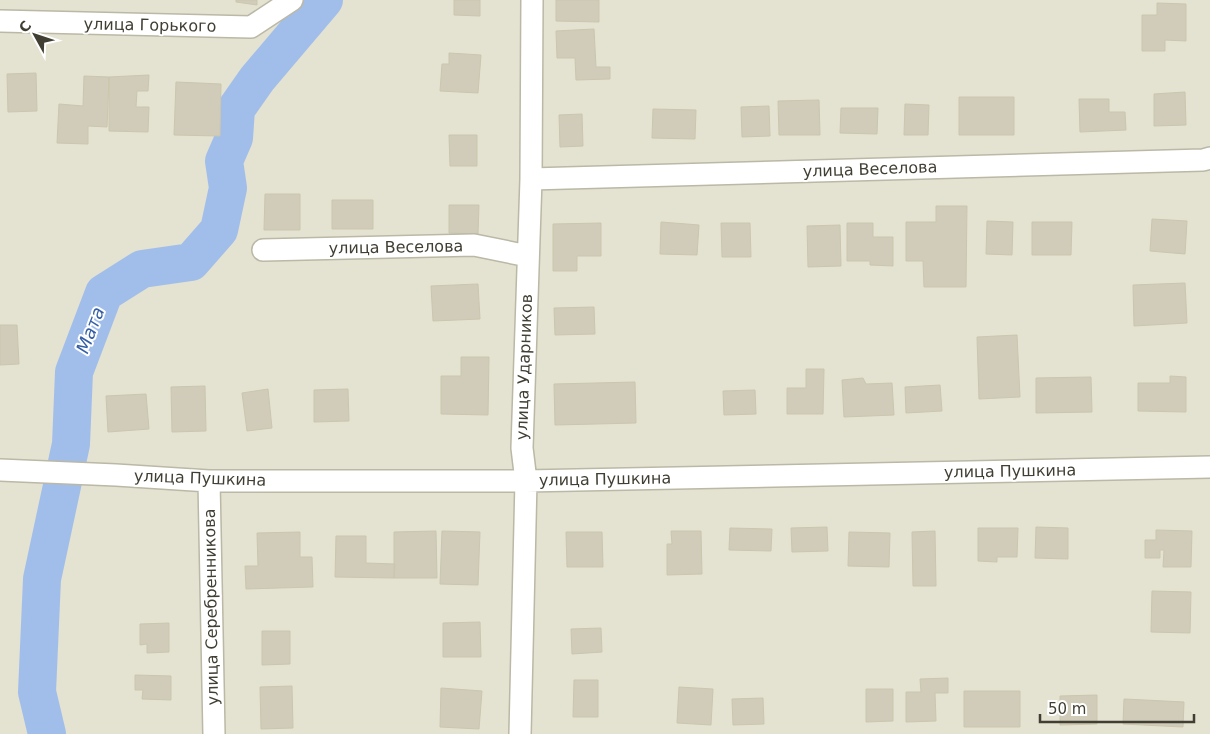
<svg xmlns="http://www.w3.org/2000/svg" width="1210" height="734" font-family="'DejaVu Sans',sans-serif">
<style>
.residential{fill:#e4e2d1}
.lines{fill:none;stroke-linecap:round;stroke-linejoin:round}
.river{stroke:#a1beeb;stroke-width:38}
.building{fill:#d1ccb9;stroke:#cbc6ad}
.minor-casing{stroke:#bbb8a6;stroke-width:24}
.minor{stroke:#fff;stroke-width:21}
.labels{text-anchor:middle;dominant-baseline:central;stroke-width:4;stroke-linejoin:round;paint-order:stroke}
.street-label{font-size:16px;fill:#413f33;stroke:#fff}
.water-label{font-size:18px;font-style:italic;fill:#345fa6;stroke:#fff}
</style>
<rect width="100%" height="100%" fill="#f0efe3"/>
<path class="residential" d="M0 0H1210V734H0Z"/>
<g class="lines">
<path class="river" d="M47 734 37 692 42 579 71 444 74 372 104 293 142 269 191 262 219 230 228 188 224 161 234 138 236 109 257 79 324 0"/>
</g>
<path class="building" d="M236 0H257V5L236 2Z
M454 0H480V16L454 15Z
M556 0H599V22L556 21Z
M1157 3 1186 4V41L1165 40V51H1142V15H1157Z
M594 29 596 67H610V79L576 80 575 58H557L556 31Z
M449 53 481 55 478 93 440 91 442 64H449Z
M36 73 37 111 8 112 7 74Z
M149 75 148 91H137L136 107H149L148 132 109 131V77Z
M84 76 109 77 107 127 88 126V144L57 143 59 104 83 106Z
M176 82 221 84 220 136 174 135Z
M1185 92 1186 125 1154 126V94Z
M959 97H1014V135H959Z
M1079 99H1109V112H1125L1126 130 1080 132Z
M819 100 820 135H779L778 101Z
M905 104 929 105 928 135H904Z
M769 106 770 136 742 137 741 107Z
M841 108H878L877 134 840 133Z
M653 109 696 110 695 139 652 138Z
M582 114 583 146 560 147 559 115Z
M449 135H477V166H450Z
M265 194H300V230H264Z
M332 200H373V229H332Z
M449 205H479L478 234 449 233Z
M936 206H967L966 287H924L923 261H906V222H936Z
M1152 219 1187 221 1185 254 1150 251Z
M987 221 1013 222 1012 255 986 254Z
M661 222 699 225 697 255 660 254Z
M1032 222H1072L1071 255H1032Z
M601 223V256H577V271H553V224Z
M721 223H750L751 257H722Z
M847 223H873V237H893V266L870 265V261H847Z
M840 225 841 266 808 267 807 226Z
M1185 283 1187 323 1134 326 1133 285Z
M478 284 480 319 433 321 431 286Z
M594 307 595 334 555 335 554 308Z
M0 325H17L19 364 0 365Z
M1017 335 1020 397 979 399 977 337Z
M461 357H489L488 415 441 414V376H461Z
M806 369H824L823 414H787V388H806Z
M1170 376 1186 377V412L1138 411V383H1170Z
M1091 377 1092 412 1036 413V378Z
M863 378 866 384 892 383 894 415 844 417 842 380Z
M635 382 636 423 555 425 554 384Z
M940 385 942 411 906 413 905 387Z
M205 386 206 431 172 432 171 387Z
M268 389 272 428 247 431 242 393Z
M348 389 349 421 314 422V390Z
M755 390 756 414 724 415 723 391Z
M146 394 149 429 108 432 106 396Z
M827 527 828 551 792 552 791 528Z
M1036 527 1068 528V559L1035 558Z
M730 528 772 529 771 551 729 550Z
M978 528H1018L1017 557H997V562L978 561Z
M1156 530 1192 531 1191 567H1163L1164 550H1160V558H1145V540H1156Z
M436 531 437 578H394V532Z
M442 531 480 532 478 585 440 584Z
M671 531H701L702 574 667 575V544H672Z
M935 531 936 586H913L912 532Z
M300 532V557H312L313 587 246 589 245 566H258L257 533Z
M566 532H602L603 567H567Z
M849 532 890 533 889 567 848 566Z
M336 536H366V563L395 564 394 578 335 577Z
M1152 591 1191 592 1190 633 1151 632Z
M480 622 481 657H443V623Z
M169 623V652L147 653V644L140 645V624Z
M601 628 602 652 572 654 571 629Z
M262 631H290V664L262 665Z
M135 675 171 676V700L142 699 143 690H135Z
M948 678V693H935L936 721 906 722V692H921L920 679Z
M574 680H598V717H573Z
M292 686 293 728 261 729 260 687Z
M679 687 713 689 711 725 677 723Z
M441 688 482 691 479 729 440 727Z
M866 689H893V721L866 722Z
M964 691H1020V727H964Z
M1097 695V724L1060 725V696Z
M763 698 764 724 733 725 732 699Z
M1124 699 1184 702 1183 727 1123 724Z"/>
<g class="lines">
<g class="minor-casing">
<path id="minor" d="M0 21 251 27 292 0
M531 179 1203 160 1210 158
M263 250 474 245 528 256
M0 470 116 475 209 481H526L1210 467
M209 481 214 734
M520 734 526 481 522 448 531 179 532 0"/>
</g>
<use href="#minor" class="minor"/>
</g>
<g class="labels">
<g class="street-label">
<text transform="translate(150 25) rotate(1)">улица Горького</text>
<text transform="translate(870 169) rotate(-2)">улица Веселова</text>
<text transform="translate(396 247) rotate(-1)">улица Веселова</text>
<text transform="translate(524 367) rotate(-88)">улица Ударников</text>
<text transform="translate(1010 471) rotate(-1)">улица Пушкина</text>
<text transform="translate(200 478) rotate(2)">улица Пушкина</text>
<text transform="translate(605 479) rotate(-1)">улица Пушкина</text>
<text transform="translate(211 607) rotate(-91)">улица Серебренникова</text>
</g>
<g class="water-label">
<text transform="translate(90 330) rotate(-69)">Мата</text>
</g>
</g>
<g transform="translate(35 35) rotate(310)" stroke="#ffffff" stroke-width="4" paint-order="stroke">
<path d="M0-4L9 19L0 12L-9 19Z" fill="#413f33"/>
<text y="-8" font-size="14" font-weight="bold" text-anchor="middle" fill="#413f33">С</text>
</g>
<path d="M1040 714v8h154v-8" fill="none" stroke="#413f33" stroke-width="2.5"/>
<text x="1048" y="714" font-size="15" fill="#413f33" stroke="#ffffff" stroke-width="4" paint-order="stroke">50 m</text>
</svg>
